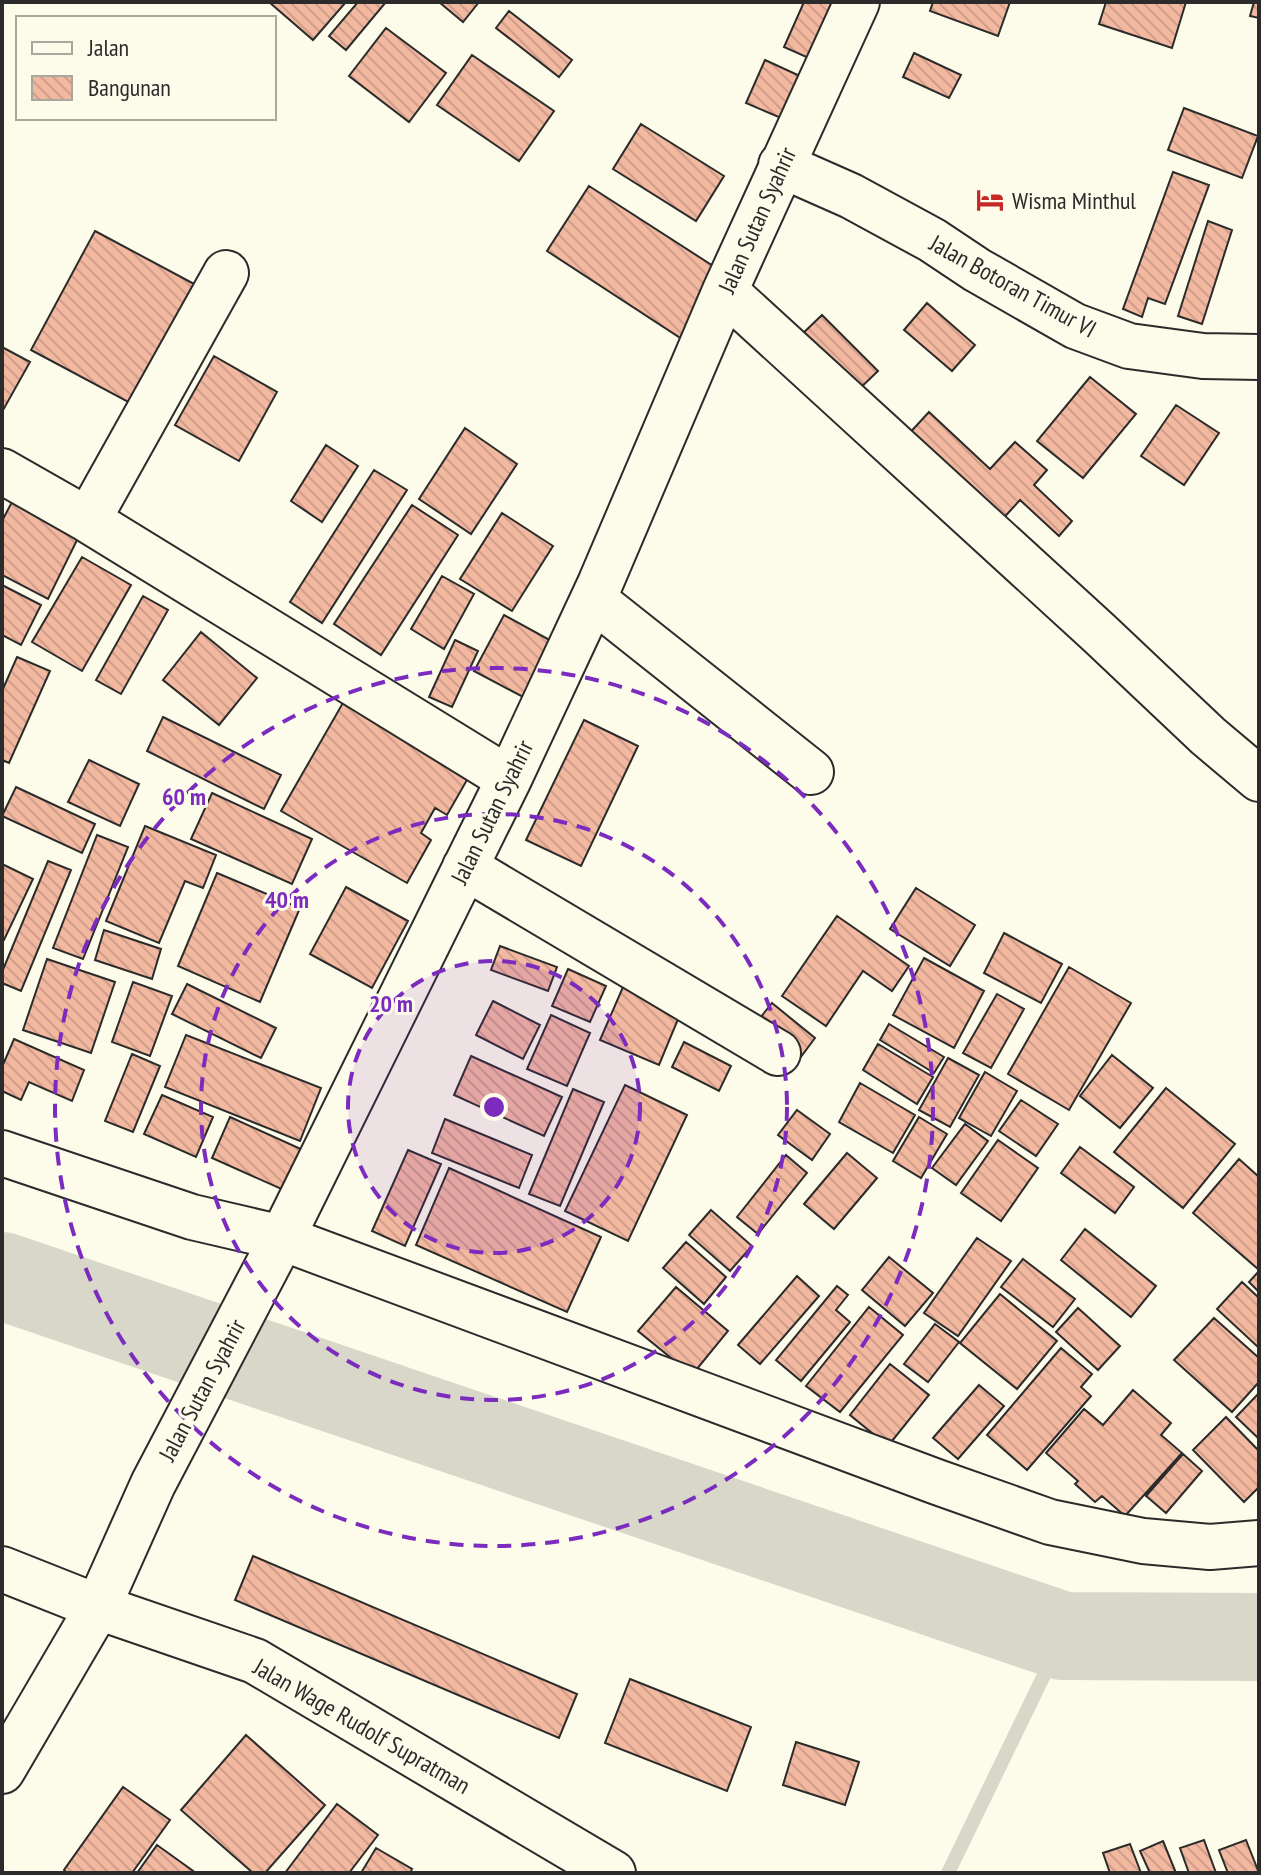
<svg xmlns="http://www.w3.org/2000/svg" width="1261" height="1875" font-family="'PT Sans Narrow',sans-serif">
<style>
.lines{fill:none;stroke-linecap:round;stroke-linejoin:round}
.stream{stroke:#d8d7c9;stroke-width:14}
.river{stroke:#d8d7c9;stroke-width:88}
.building{fill:url(#building-back-hatch);stroke:#2b2b2b;stroke-width:2}
.street-casing{stroke:#2b2b2b;stroke-width:48}
.secondary-casing{stroke:#2b2b2b;stroke-width:48}
.street{stroke:#fdfbea;stroke-width:44}
.secondary{stroke:#fdfbea;stroke-width:44}
.ring{fill:none;stroke:#7b2cbf;stroke-width:4;stroke-dasharray:14 10}
.labels{text-anchor:middle;dominant-baseline:central;stroke-width:6;stroke-linejoin:round;paint-order:stroke}
.poi-label{font-size:24px;fill:#2b2b2b;stroke:#fdfbea;text-anchor:start}
.street-label{font-size:24px;fill:#2b2b2b;stroke:#fdfbea}
.centre{fill:#7b2cbf;stroke:#fdfbea;stroke-width:4}
.ring-label{font-size:24px;text-anchor:middle;font-weight:bold;fill:#7b2cbf;stroke:#fdfbea;stroke-width:6;stroke-linejoin:round;paint-order:stroke}
</style>
<defs>
<pattern id="building-back-hatch" width="6" height="6" patternUnits="userSpaceOnUse" patternTransform="scale(2)"><rect width="6" height="6" fill="#f2b8a0"/><path d="M-1 5l2 2M0 0l6 6M5-1l2 2" fill="none" stroke="#d09e8a"/></pattern>
</defs>
<rect width="100%" height="100%" fill="#fdfbea"/>
<g class="lines">
<path class="stream" d="M948 1873 1063 1636"/>
<path class="river" d="M2 1276 1063 1636 1259 1637"/>
</g>
<path class="building" d="M269 2H346L313 40Z
M358 2H386L346 50 329 36Z
M439 2H479L463 22Z
M804 2H848L822 64 784 47Z
M933 2H1010L998 36 930 11Z
M1106 2H1186L1172 48 1099 24Z
M1254 2H1259V18L1250 16Z
M509 11 572 60 559 77 496 28Z
M386 28 446 73 409 122 349 76Z
M914 53 961 75 949 98 903 77Z
M472 55 554 111 519 161 437 105Z
M765 60 800 76 781 118 746 103Z
M1184 108 1258 136 1242 178 1168 150Z
M641 124 724 176 696 221 613 169Z
M1173 172 1209 185 1165 304 1148 298 1142 317 1123 309Z
M589 186 724 273 682 339 547 251Z
M1208 221 1232 230 1202 324 1178 316Z
M95 231 196 285 132 404 31 350Z
M927 303 975 345 952 371 904 330Z
M822 315 878 371 854 394 798 338Z
M2 347 30 362 2 412Z
M214 356 277 392 239 461 175 425Z
M1090 377 1136 414 1083 478 1037 441Z
M1176 405 1219 433 1184 485 1141 456Z
M929 412 990 469 1015 442 1047 470 1034 485 1072 521 1059 536 1020 500 999 523 905 438Z
M465 428 517 464 471 534 419 499Z
M326 445 358 466 322 522 291 501Z
M374 470 407 490 322 623 290 602Z
M13 500 80 534 48 599 2 575V521Z
M412 505 458 535 381 655 334 624Z
M502 513 553 546 512 611 460 579Z
M82 557 131 585 82 671 32 642Z
M442 576 474 594 444 649 411 629Z
M2 585 41 605 21 645 2 635Z
M143 596 168 610 121 694 96 680Z
M504 615 555 643 525 698 474 671Z
M201 632 257 678 219 725 163 680Z
M455 640 478 651 452 707 429 697Z
M17 657 50 671 9 763 2 760V691Z
M344 701 471 773 447 815 435 808 421 833 431 840 407 883 281 811Z
M163 717 281 775 264 809 147 751Z
M584 720 638 746 581 866 526 840Z
M89 760 139 784 120 826 68 802Z
M16 787 95 824 82 853 2 816Z
M212 793 312 839 292 884 191 839Z
M145 826 216 855 203 888 185 881 159 943 106 921Z
M97 835 128 847 83 959 53 948Z
M48 861 71 870 21 991 2 983V972Z
M2 864 33 879 4 940 2 939Z
M217 873 300 908 260 1002 178 966Z
M346 887 408 921 372 988 310 954Z
M916 888 975 925 950 966 890 929Z
M837 916 909 966 892 991 863 971 826 1026 782 996Z
M104 930 161 949 152 979 95 960Z
M1004 933 1062 964 1041 1003 984 973Z
M500 946 557 967 548 991 491 970Z
M924 958 984 991 954 1048 893 1015Z
M47 959 115 982 91 1053 23 1030Z
M1069 967 1131 1003 1069 1110 1008 1074Z
M568 969 606 986 590 1022 552 1006Z
M133 982 172 996 150 1056 112 1042Z
M187 984 276 1028 261 1058 172 1014Z
M623 987 681 1012 659 1065 600 1040Z
M997 994 1024 1009 991 1068 963 1053Z
M493 1001 540 1025 523 1059 476 1035Z
M772 1003 815 1038 800 1058 756 1023Z
M551 1015 590 1033 567 1086 527 1069Z
M889 1024 944 1057 934 1073 880 1040Z
M186 1035 321 1088 300 1141 165 1087Z
M14 1039 84 1070 72 1101 29 1082 21 1100 2 1091V1067Z
M684 1042 731 1066 719 1091 672 1067Z
M878 1044 933 1077 917 1104 863 1070Z
M132 1054 160 1066 133 1132 105 1121Z
M1112 1055 1153 1088 1120 1128 1080 1096Z
M471 1056 562 1097 544 1136 454 1095Z
M948 1058 979 1075 950 1127 919 1110Z
M985 1072 1017 1091 991 1136 959 1118Z
M860 1083 915 1115 893 1153 839 1122Z
M625 1085 687 1115 628 1241 565 1211Z
M1166 1088 1235 1144 1183 1208 1114 1152Z
M573 1089 604 1102 560 1206 529 1194Z
M162 1095 213 1117 196 1157 144 1134Z
M1021 1100 1058 1124 1036 1156 999 1131Z
M797 1110 830 1134 812 1160 778 1135Z
M230 1117 303 1150 286 1191 212 1158Z
M919 1117 947 1134 921 1178 893 1161Z
M445 1119 532 1155 519 1188 432 1153Z
M965 1124 988 1141 956 1185 932 1168Z
M998 1140 1038 1168 1001 1221 961 1193Z
M1080 1147 1134 1187 1115 1213 1061 1173Z
M408 1150 441 1164 405 1246 372 1231Z
M847 1153 877 1178 834 1229 804 1204Z
M786 1155 807 1173 758 1234 737 1217Z
M1239 1159 1259 1177 1258 1269 1193 1213Z
M449 1168 601 1237 567 1312 416 1245Z
M711 1210 752 1246 730 1271 689 1235Z
M1085 1229 1156 1286 1131 1317 1061 1260Z
M977 1238 1011 1261 958 1336 924 1313Z
M686 1242 726 1277 704 1304 663 1268Z
M889 1257 933 1293 905 1326 862 1290Z
M1023 1259 1075 1299 1053 1327 1001 1287Z
M1259 1271V1292L1249 1282Z
M797 1276 819 1296 760 1364 738 1345Z
M1242 1282 1259 1298V1348L1217 1309Z
M837 1286 848 1295 836 1310 850 1322 801 1381 776 1360Z
M676 1287 728 1331 692 1375 638 1331Z
M1000 1294 1057 1341 1017 1389 960 1343Z
M869 1307 903 1335 840 1412 806 1386Z
M1078 1308 1120 1346 1098 1370 1056 1332Z
M1214 1318 1259 1358V1382L1232 1412 1174 1360Z
M935 1324 959 1342 928 1382 904 1364Z
M1061 1348 1092 1374 1081 1387 1091 1396 1027 1470 987 1435Z
M890 1364 929 1395 888 1446 850 1415Z
M979 1385 1004 1406 958 1459 933 1438Z
M1133 1390 1171 1423 1161 1435 1182 1453 1125 1516 1102 1496 1095 1502 1075 1484 1078 1481 1046 1453 1084 1409 1103 1425Z
M1259 1393V1439L1236 1417Z
M1226 1417 1259 1451V1487L1244 1502 1193 1450Z
M1183 1454 1202 1471 1166 1513 1146 1496Z
M253 1556 577 1694 559 1738 235 1600Z
M630 1679 751 1727 727 1791 605 1743Z
M246 1735 325 1805 265 1873H253L181 1810Z
M796 1742 859 1762 845 1805 783 1785Z
M123 1787 170 1820 132 1873H67L64 1870Z
M337 1804 378 1835 349 1873H285Z
M1204 1840 1216 1873H1189L1180 1848Z
M1246 1840 1259 1873H1228L1219 1850Z
M1163 1841 1176 1873H1150L1140 1851Z
M1130 1844 1141 1873H1110L1103 1853Z
M157 1845 196 1873H137Z
M376 1848 412 1869 410 1873H361Z"/>
<g class="lines">
<g class="street-casing">
<path id="street" d="M781 165 851 196 932 240 977 270 1075 326 1129 346 1203 356 1259 357
M725 291 1099 633 1208 736 1259 779
M2 471 88 520 509 779
M88 520 226 273
M593 599 811 772
M465 867 778 1053
M2 1153 192 1217 282 1238 937 1482 1050 1522 1143 1541 1210 1547 1259 1543
M98 1607 153 1484 282 1238 509 779 600 584 725 291 857 2"/>
</g>
<g class="secondary-casing">
<path id="secondary" d="M2 1569 98 1607 255 1661 613 1873
M2 1771 98 1607"/>
</g>
<use href="#street" class="street"/>
<use href="#secondary" class="secondary"/>
</g>
<circle cx="494" cy="1107" r="146" fill="#7b2cbf" fill-opacity=".12"/>
<g class="ring">
<circle cx="494" cy="1107" r="146"/>
<circle cx="494" cy="1107" r="293"/>
<circle cx="494" cy="1107" r="439"/>
</g>
<defs>
<g id="hotel-bare" transform="scale(2.16)"><path d="M-6-4.5h1.5V1H6V5H4.5V3h-9V5H-6ZM-4 0a1.8 1.8 0 1 1 3.6 0ZM.5 0V-2.5h3Q6-2.5 6 0Z" fill="#c62828" stroke="#fdfbea" stroke-width="2.5" paint-order="stroke"/></g>
</defs>
<g fill-rule="evenodd">
<use href="#hotel-bare" x="990" y="200"/>
</g>
<g class="labels">
<g class="poi-label">
<text x="1012" y="200">Wisma Minthul</text>
</g>
<g class="street-label">
<text transform="translate(757 220) rotate(-66)">Jalan Sutan Syahrir</text>
<text transform="translate(1013 286) rotate(29)">Jalan Botoran Timur VI</text>
<text transform="translate(492 812) rotate(-64)">Jalan Sutan Syahrir</text>
<text transform="translate(202 1390) rotate(-62)">Jalan Sutan Syahrir</text>
<text transform="translate(362 1726) rotate(30)">Jalan Wage Rudolf Supratman</text>
</g>
</g>
<circle cx="494" cy="1107" r="12" class="centre"/>
<g class="ring-label">
<text x="184" y="805">60 m</text>
<text x="287" y="908">40 m</text>
<text x="391" y="1012">20 m</text>
</g>
<rect width="1261" height="1875" fill="none" stroke="#2b2b2b" stroke-width="8"/>
<rect x="16" y="16" width="260" height="104" fill="#fdfbea" stroke="#a9a89e" stroke-width="2"/>
<rect x="32" y="42" width="40" height="12" fill="#fdfbea" stroke="#a9a89e" stroke-width="2"/>
<text x="88" y="56" font-size="24" fill="#2b2b2b">Jalan</text>
<rect x="32" y="76" width="40" height="24" fill="url(#building-back-hatch)" stroke="#a9a89e" stroke-width="2"/>
<text x="88" y="96" font-size="24" fill="#2b2b2b">Bangunan</text>
</svg>
